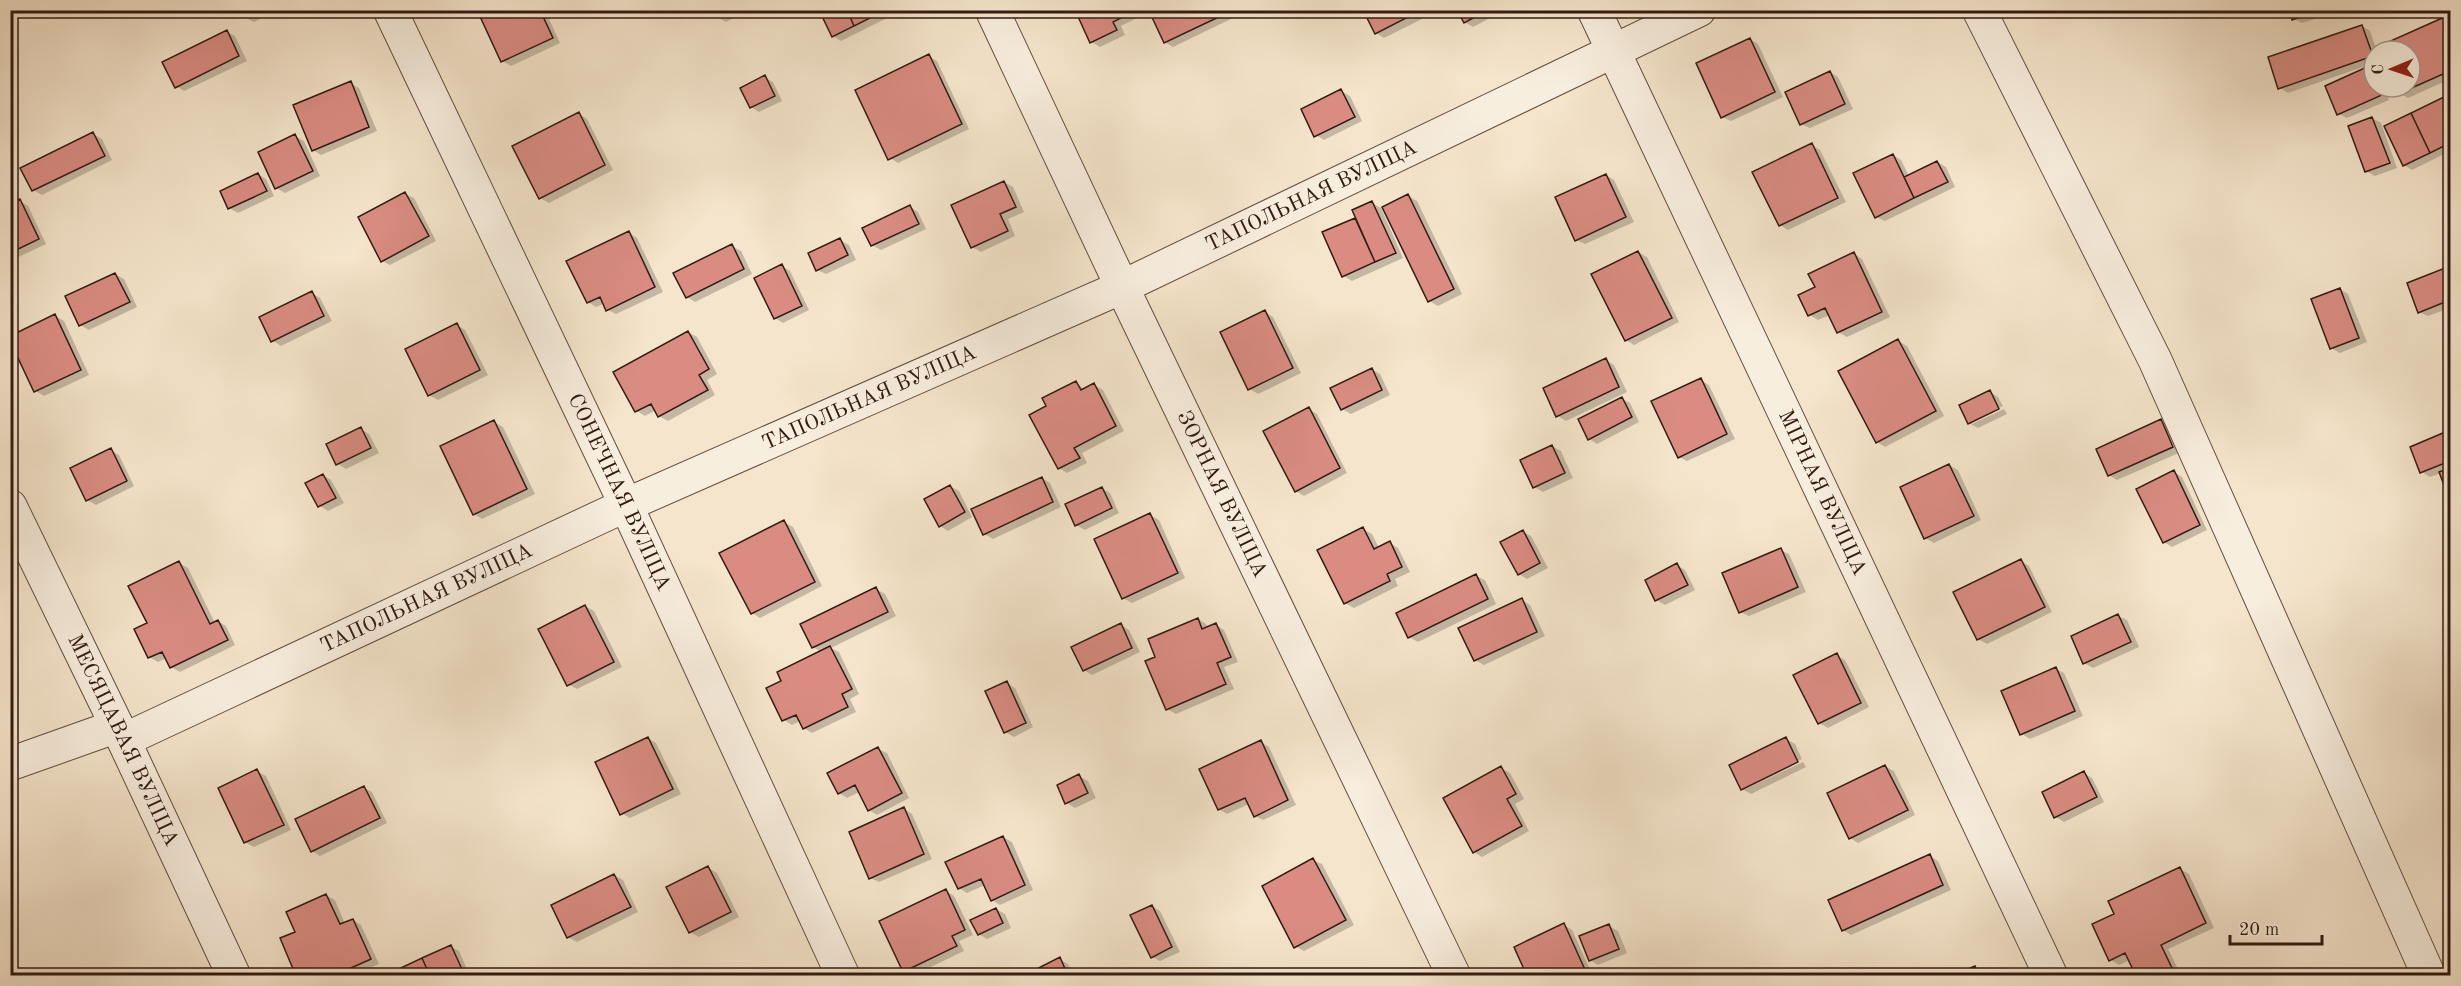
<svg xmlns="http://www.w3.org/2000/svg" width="2461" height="986" font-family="'Old Standard TT',serif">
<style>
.shadow{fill:#0003}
.building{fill:#da8c83;stroke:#321a12;stroke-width:1.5}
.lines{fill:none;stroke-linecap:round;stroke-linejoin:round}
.minor-casing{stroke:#634d40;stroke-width:35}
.minor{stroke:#f8eede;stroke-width:33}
.labels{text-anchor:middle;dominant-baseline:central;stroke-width:6;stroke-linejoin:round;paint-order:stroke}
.street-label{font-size:21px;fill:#321a12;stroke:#f8eede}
</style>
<rect width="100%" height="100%" fill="#f5e5cc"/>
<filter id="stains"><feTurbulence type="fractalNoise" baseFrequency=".00333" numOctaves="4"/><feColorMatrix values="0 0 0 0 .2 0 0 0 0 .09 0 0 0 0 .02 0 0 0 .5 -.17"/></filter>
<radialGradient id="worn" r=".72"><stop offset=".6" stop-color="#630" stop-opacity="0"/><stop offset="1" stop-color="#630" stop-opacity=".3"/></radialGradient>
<path class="shadow" d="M242 10H279L254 22 246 18Z
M479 10H545L560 43 511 66 502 61Z
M714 10H749L726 22 717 17Z
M820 10H903L841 41 833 36Z
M1077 10H1148L1149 12 1121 26 1125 35 1100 47 1092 42Z
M1164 10H1229L1233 18 1173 47 1165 42Z
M1370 10H1417L1422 19 1384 38 1376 33Z
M1459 10H1505L1473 27 1465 22Z
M2291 10H2340V11L2302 23 2294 19Z
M2449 17 2450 18V79L2408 98 2399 93 2397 87H2410V51H2381Z
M2362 26 2370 31 2377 51H2374V63L2288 93 2280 88Z
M227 32 235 36 247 61 184 91 176 86Z
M1750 39 1758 44 1783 97 1731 121 1722 117Z
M928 56 937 61 969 129 898 163 890 158Z
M2369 68 2374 71V87H2384L2389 100 2347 118 2339 114Z
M1830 72 1838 77 1853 109 1810 128 1801 124Z
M764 77 773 82 782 101 759 112 751 107Z
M350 83 359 88 377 131 321 155 313 150Z
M1341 91 1350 96 1362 121 1324 140 1316 135Z
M2450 96V151L2412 170 2404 165 2386 127Z
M579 114 587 119 613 170 549 203 540 198Z
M2372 118 2381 123 2397 168 2375 176 2366 171Z
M93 134 102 139 112 160 42 195 33 190Z
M295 136 304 141 320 176 285 193 276 188 260 153Z
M1812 145 1820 150 1846 202 1788 230 1780 225Z
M1893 155 1901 160 1909 176 1937 162 1946 167 1955 187 1885 221 1876 217Z
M258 174 266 179 274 196 238 213 229 208Z
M1606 175 1614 180 1634 222 1585 244 1576 240Z
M1004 182 1013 187 1024 212 1008 219 1015 236 981 252 972 247Z
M405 194 414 198 436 241 390 265 382 261Z
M1408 196 1417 201 1462 294 1438 306 1429 301Z
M20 201 28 206 46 244 10 261V205Z
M1372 203 1381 208 1403 258 1352 281 1344 276 1324 233 1357 218Z
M910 207 918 212 926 229 881 250 872 245Z
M629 233 637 238 663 292 616 314 608 310 605 303 596 307 588 302Z
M840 240 849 245 856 260 826 274 817 270Z
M732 246 741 251 752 274 695 302 687 297Z
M1638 252 1647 257 1679 322 1634 345 1626 340Z
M1854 254 1862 259 1890 317 1847 337 1838 332 1830 315 1818 320 1810 315 1817 288Z
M782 266 790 271 809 310 783 323 775 318Z
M2450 268V308L2428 316 2419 312 2409 283Z
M115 274 124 279 137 307 89 330 80 325Z
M2340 289 2348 294 2367 342 2340 353 2331 348Z
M312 293 320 298 332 321 281 346 273 341Z
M1265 312 1273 317 1301 373 1258 394 1250 389Z
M55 316 64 321 89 375 44 396 36 391Z
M457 325 465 330 488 375 438 400 429 395Z
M688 332 697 337 717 374 707 380 715 395 668 421 659 416 656 410 645 416 637 411 615 372Z
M1898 341 1907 346 1944 416 1885 447 1877 442Z
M1606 360 1614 365 1627 392 1566 421 1558 416Z
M1371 369 1380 374 1390 395 1351 414 1342 409Z
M1701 380 1709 385 1735 439 1687 461 1679 457Z
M1076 382 1085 390 1094 385 1103 390 1124 431 1082 453 1087 463 1067 473 1059 468 1048 407Z
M1990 392 1998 397 2003 406 1972 421V424L2004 409 2007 414 1978 428 1969 423Z
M1622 399 1630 403 1639 422 1597 444 1589 439Z
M1309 409 1317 414 1347 473 1304 496 1296 491Z
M2161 421 2169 426 2181 452 2117 480 2109 475Z
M494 422 503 427 535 494 482 519 474 514Z
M360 429 369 434 379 453 346 469 338 464Z
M2450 432V493L2448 492 2441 473 2430 477 2422 472 2412 448Z
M1552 446 1561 451 1573 478 1543 492 1534 487Z
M111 450 119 455 134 486 96 505 87 500Z
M1949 465 1958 470 1981 520 1934 543 1925 538Z
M2174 472 2182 477 2207 530 2172 547 2164 542Z
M323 475 331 480 344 503 328 511 320 506Z
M1042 478 1050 483 1061 507 993 539 984 534Z
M950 486 959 491 972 517 948 531 940 526Z
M1102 488 1110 493 1119 513 1085 530 1076 525Z
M1150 515 1159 520 1185 578 1132 603 1123 598Z
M784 522 793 527 822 586 760 618 752 613Z
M1363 529 1372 534 1379 548 1390 543 1398 548 1410 572 1395 579 1398 586 1354 608 1345 603Z
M1523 532 1531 536 1548 568 1527 579 1519 574Z
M1781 550 1789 554 1806 592 1749 616 1740 612Z
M2021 561 2029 566 2052 612 1987 644 1978 639 1955 593Z
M179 563 188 568 215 623 218 621 226 626 235 645 180 672 171 667 167 658 158 662 149 657 136 630 149 624Z
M1677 565 1685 570 1695 590 1665 605 1656 600 1647 580Z
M1476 576 1485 580 1496 604 1418 642 1409 637Z
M876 589 885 594 896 616 831 648 839 652 859 694 850 699 856 712 812 733 804 728 800 721 792 725 784 720 783 682 821 652 813 647Z
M1522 600 1530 605 1545 636 1484 665 1475 660Z
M585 606 594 611 622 667 577 689 568 684Z
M2118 616 2127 620 2139 647 2093 668 2084 663Z
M1198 619 1206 624 1208 628 1216 625 1224 630 1238 662 1224 667 1234 689 1176 714 1167 709 1157 657Z
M1121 625 1129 630 1140 652 1092 675 1084 670Z
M1836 655 1845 660 1869 707 1828 728 1819 723Z
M2056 669 2064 673 2083 716 2030 739 2022 734Z
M1007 683 1015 688 1033 727 1014 737 1005 732Z
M648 738 656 743 681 794 630 818 621 813Z
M1786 739 1795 744 1802 759 1745 786V789L1803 762 1806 767 1751 794 1742 789Z
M1261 742 1269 747 1296 805 1263 820 1255 816 1249 804 1227 814 1219 809Z
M878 749 887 753 909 798 877 815 869 810 859 792 847 798 839 793Z
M1885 766 1894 771 1915 815 1858 843 1850 838Z
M1501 768 1510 773 1524 799 1515 804 1529 831 1482 857 1474 852Z
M257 771 266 776 291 830 254 847 245 842Z
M2084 773 2092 778 2104 802 2064 822 2056 817Z
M1079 776 1088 781 1096 798 1075 808 1067 803Z
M364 788 372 792 387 823 320 856 312 851Z
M904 809 912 814 932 859 879 882 870 878Z
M1003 837 1012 842 1033 890 1000 905 992 900 985 885 967 893 959 888Z
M1930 856 1938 861 1951 890 1851 935 1843 930Z
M1313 860 1322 864 1354 925 1304 951 1295 946Z
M708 868 717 873 739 917 699 937 690 932Z
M2180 869 2189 874 2214 928 2168 949 2180 973 2174 976H2137L2130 960 2119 965 2111 960 2116 914Z
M614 875 623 880 638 912 577 942 568 937Z
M946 891 954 896 973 935 959 941 964 951 912 976 904 971Z
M326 895 335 900 345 924 353 920 361 925 379 964 351 976H298L297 932Z
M1152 906 1160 911 1180 952 1160 961 1152 957Z
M996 909 1005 914 1011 928 987 939 979 934Z
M1564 925 1572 930 1593 976H1528Z
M1609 926 1618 931 1627 953 1598 965 1590 960Z
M450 946 459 951 470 976H393Z
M1059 959 1068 964 1074 976H1026Z
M1975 967 1985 976H1955Z"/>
<path class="building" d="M477 10H540L553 38 501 62Z
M819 10H847L854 26 832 37Z
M847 10H886L854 26Z
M1075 10H1136L1113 22 1117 30 1090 43Z
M1161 10H1224L1225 14 1164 43 1151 15Z
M1367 10H1412L1414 14 1375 34 1364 12Z
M1457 10H1488L1464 23Z
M2289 10H2320L2292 20Z
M2449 15 2450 71 2398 94 2395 87H2410V51H2379L2377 47Z
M2362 25 2373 56 2278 89 2268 57Z
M227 30 239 56 175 88 162 62Z
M1750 38 1775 92 1721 118 1696 63Z
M929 54 962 124 888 160 855 90Z
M2369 66 2374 78V87H2378L2382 95 2337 115 2325 86Z
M1830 71 1845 104 1800 125 1785 92Z
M765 75 775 96 750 108 740 88Z
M351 81 369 127 312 151 293 105Z
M1341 89 1355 117 1314 137 1301 109Z
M2450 94V143L2430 153 2411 113Z
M579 112 605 165 539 199 512 146Z
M2411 113 2430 153 2403 166 2384 126Z
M2372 117 2390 163 2365 172 2348 126Z
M93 132 105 156 32 191 20 168Z
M295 134 313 171 275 189 258 152Z
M1812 143 1838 198 1779 226 1752 172Z
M1893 154 1914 198 1875 218 1853 173Z
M1937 161 1948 182 1914 198 1904 177Z
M258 173 267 191 228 209 220 191Z
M1606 174 1626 217 1575 241 1555 197Z
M1004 181 1016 207 1000 214 1008 231 971 248 951 205Z
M405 192 429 236 381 262 358 217Z
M1408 194 1454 289 1428 302 1382 207Z
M20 199 39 239 10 253V204Z
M1372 201 1396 253 1375 262 1352 210Z
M910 205 919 224 871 246 862 228Z
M1355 218 1375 262 1342 277 1322 232Z
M629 231 655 287 606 311 600 297 587 303 566 261Z
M840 238 848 255 816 271 808 253Z
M732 244 744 269 686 298 673 273Z
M1638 251 1672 318 1625 341 1591 274Z
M1854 252 1882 312 1837 333 1825 308 1808 316 1798 295 1815 287 1808 274Z
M782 264 802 306 774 319 754 278Z
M2450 266V300L2418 313 2407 283Z
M115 273 130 302 79 326 65 296Z
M2340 288 2359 338 2330 349 2311 299Z
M312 291 324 316 271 342 259 317Z
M1265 310 1293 368 1248 390 1220 332Z
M55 314 81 370 34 392 10 341V336Z
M457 323 480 370 428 396 405 349Z
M688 331 709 369 699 375 708 390 658 417 651 404 635 412 613 372Z
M1898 339 1936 411 1876 443 1838 371Z
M1606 358 1619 387 1556 417 1543 388Z
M1372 368 1382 390 1341 410 1330 388Z
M1701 378 1727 434 1678 458 1651 401Z
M1076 381 1081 390 1094 383 1116 426 1074 448 1080 458 1058 469 1029 415 1046 406 1042 398Z
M1990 390 1999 409 1968 424 1959 405Z
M1622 397 1632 417 1588 440 1578 419Z
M1309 407 1340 468 1295 492 1263 431Z
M2161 419 2173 447 2108 476 2096 449Z
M494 420 527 489 473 515 440 446Z
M361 427 371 448 336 465 326 444Z
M2450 430V461L2420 473 2410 447Z
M1552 445 1565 473 1533 488 1520 460Z
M111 448 127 481 86 501 70 468Z
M1949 464 1974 516 1924 539 1900 487Z
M2450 468V491L2447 493 2439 472Z
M2174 470 2200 525 2163 543 2136 489Z
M323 474 336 498 318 507 305 483Z
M1042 477 1053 502 983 535 971 509Z
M950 485 965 512 939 527 924 499Z
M1102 487 1112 508 1075 526 1065 504Z
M1150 513 1178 573 1122 599 1094 539Z
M784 520 815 582 751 614 719 553Z
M1363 527 1374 549 1390 541 1402 567 1387 574 1390 581 1344 604 1317 550Z
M1523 530 1540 563 1518 575 1500 542Z
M1781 548 1798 587 1739 613 1722 573Z
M2021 559 2045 607 1977 640 1953 592Z
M179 561 210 624 218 620 228 640 170 668 162 652 148 658 134 629 147 623 128 586Z
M1677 563 1688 585 1655 601 1645 580Z
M1476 574 1488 599 1408 638 1396 613Z
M876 587 888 612 812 648 800 624Z
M1522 598 1537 632 1474 661 1458 628Z
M585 605 614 662 567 686 538 629Z
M2118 614 2131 642 2083 664 2071 636Z
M1198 618 1202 629 1216 623 1231 657 1217 663 1226 684 1166 710 1145 661 1155 657 1148 639Z
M1121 623 1132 648 1083 671 1071 647Z
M830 646 852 689 842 694 848 707 803 729 796 715 782 721 766 688 781 681 777 672Z
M1837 653 1861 703 1818 724 1793 675Z
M2056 667 2075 711 2020 735 2001 691Z
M1007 681 1026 723 1004 733 985 691Z
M648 737 673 789 620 815 595 762Z
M1786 737 1798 762 1741 790 1729 765Z
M1261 740 1288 800 1254 817 1245 798 1218 810 1199 769Z
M878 747 902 793 868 811 855 785 838 794 827 773Z
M1885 765 1908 810 1849 839 1827 793Z
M1501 766 1516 794 1507 799 1522 826 1473 853 1443 798Z
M257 769 284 825 244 843 218 788Z
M2084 771 2097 797 2054 818 2042 792Z
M1079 774 1088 793 1065 804 1057 785Z
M364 786 380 818 311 852 295 819Z
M904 807 924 854 869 879 849 832Z
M1003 836 1025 885 991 901 981 879 958 889 945 862Z
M1930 854 1943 885 1842 931 1828 900Z
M1313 858 1346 920 1294 948 1262 886Z
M708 866 731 912 689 933 666 887Z
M2180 867 2206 923 2161 945 2172 968 2156 976H2136L2125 953 2109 961 2092 924 2114 914 2108 901Z
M614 874 631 907 567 938 551 905Z
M946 889 965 930 952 936 957 946 903 972 879 921Z
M326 894 340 924 353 919 371 959 333 976H296L280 938 295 932 286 912Z
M1152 905 1172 947 1151 958 1130 915Z
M996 908 1003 923 978 935 970 920Z
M1564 923 1586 972 1579 976H1527L1514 947Z
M1609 924 1619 949 1589 961 1579 936Z
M451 945 465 976H430L422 958Z
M1060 957 1068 976H1023Z
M422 958 430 976H392L390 973Z
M1975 966 1979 976H1951Z"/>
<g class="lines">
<g class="minor-casing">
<g id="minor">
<path id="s1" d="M390 10 626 505 843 976"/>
<path id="s2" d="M992 10 1122 287 1454 976"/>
<path id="s3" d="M1594 10 2051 976"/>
<path d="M1979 10 2155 360 2429 976"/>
<path id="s4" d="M10 506 117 726 234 976"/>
<path id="s5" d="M124 740 626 505 1122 287 1699 10"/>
<path d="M10 764 117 726"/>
</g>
</g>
<use href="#minor" class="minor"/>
</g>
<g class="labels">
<g class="street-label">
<text stroke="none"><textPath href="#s5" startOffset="1306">ТАПОЛЬНАЯ ВУЛІЦА</textPath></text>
<text stroke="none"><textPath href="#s5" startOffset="820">ТАПОЛЬНАЯ ВУЛІЦА</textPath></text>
<text stroke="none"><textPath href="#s1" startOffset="534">СОНЕЧНАЯ ВУЛІЦА</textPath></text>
<text stroke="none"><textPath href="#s3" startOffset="534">МІРНАЯ ВУЛІЦА</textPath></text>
<text stroke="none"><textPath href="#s2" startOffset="536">ЗОРНАЯ ВУЛІЦА</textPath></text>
<text stroke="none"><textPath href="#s5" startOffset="334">ТАПОЛЬНАЯ ВУЛІЦА</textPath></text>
<text stroke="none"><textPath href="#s4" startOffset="260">МЕСЯЦАВАЯ ВУЛІЦА</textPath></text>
</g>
</g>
<rect width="2461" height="986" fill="none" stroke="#f5e5cc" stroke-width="36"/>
<rect x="12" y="12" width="2437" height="962" fill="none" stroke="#321a12" stroke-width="3"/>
<rect x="18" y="18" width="2425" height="950" fill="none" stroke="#321a12" stroke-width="1.5"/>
<g transform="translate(2392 69) rotate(268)"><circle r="28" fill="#f8eede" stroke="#a9998c" stroke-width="1.5"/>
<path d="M0-4.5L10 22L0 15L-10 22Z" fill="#8f2418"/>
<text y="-9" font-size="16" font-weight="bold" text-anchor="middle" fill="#321a12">С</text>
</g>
<path d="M2230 935v9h92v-9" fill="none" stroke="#321a12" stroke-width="3"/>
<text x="2239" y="935" font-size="18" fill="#321a12" stroke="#f8eede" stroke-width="4.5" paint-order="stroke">20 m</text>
<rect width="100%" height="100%" filter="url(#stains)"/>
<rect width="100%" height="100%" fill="url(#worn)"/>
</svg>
